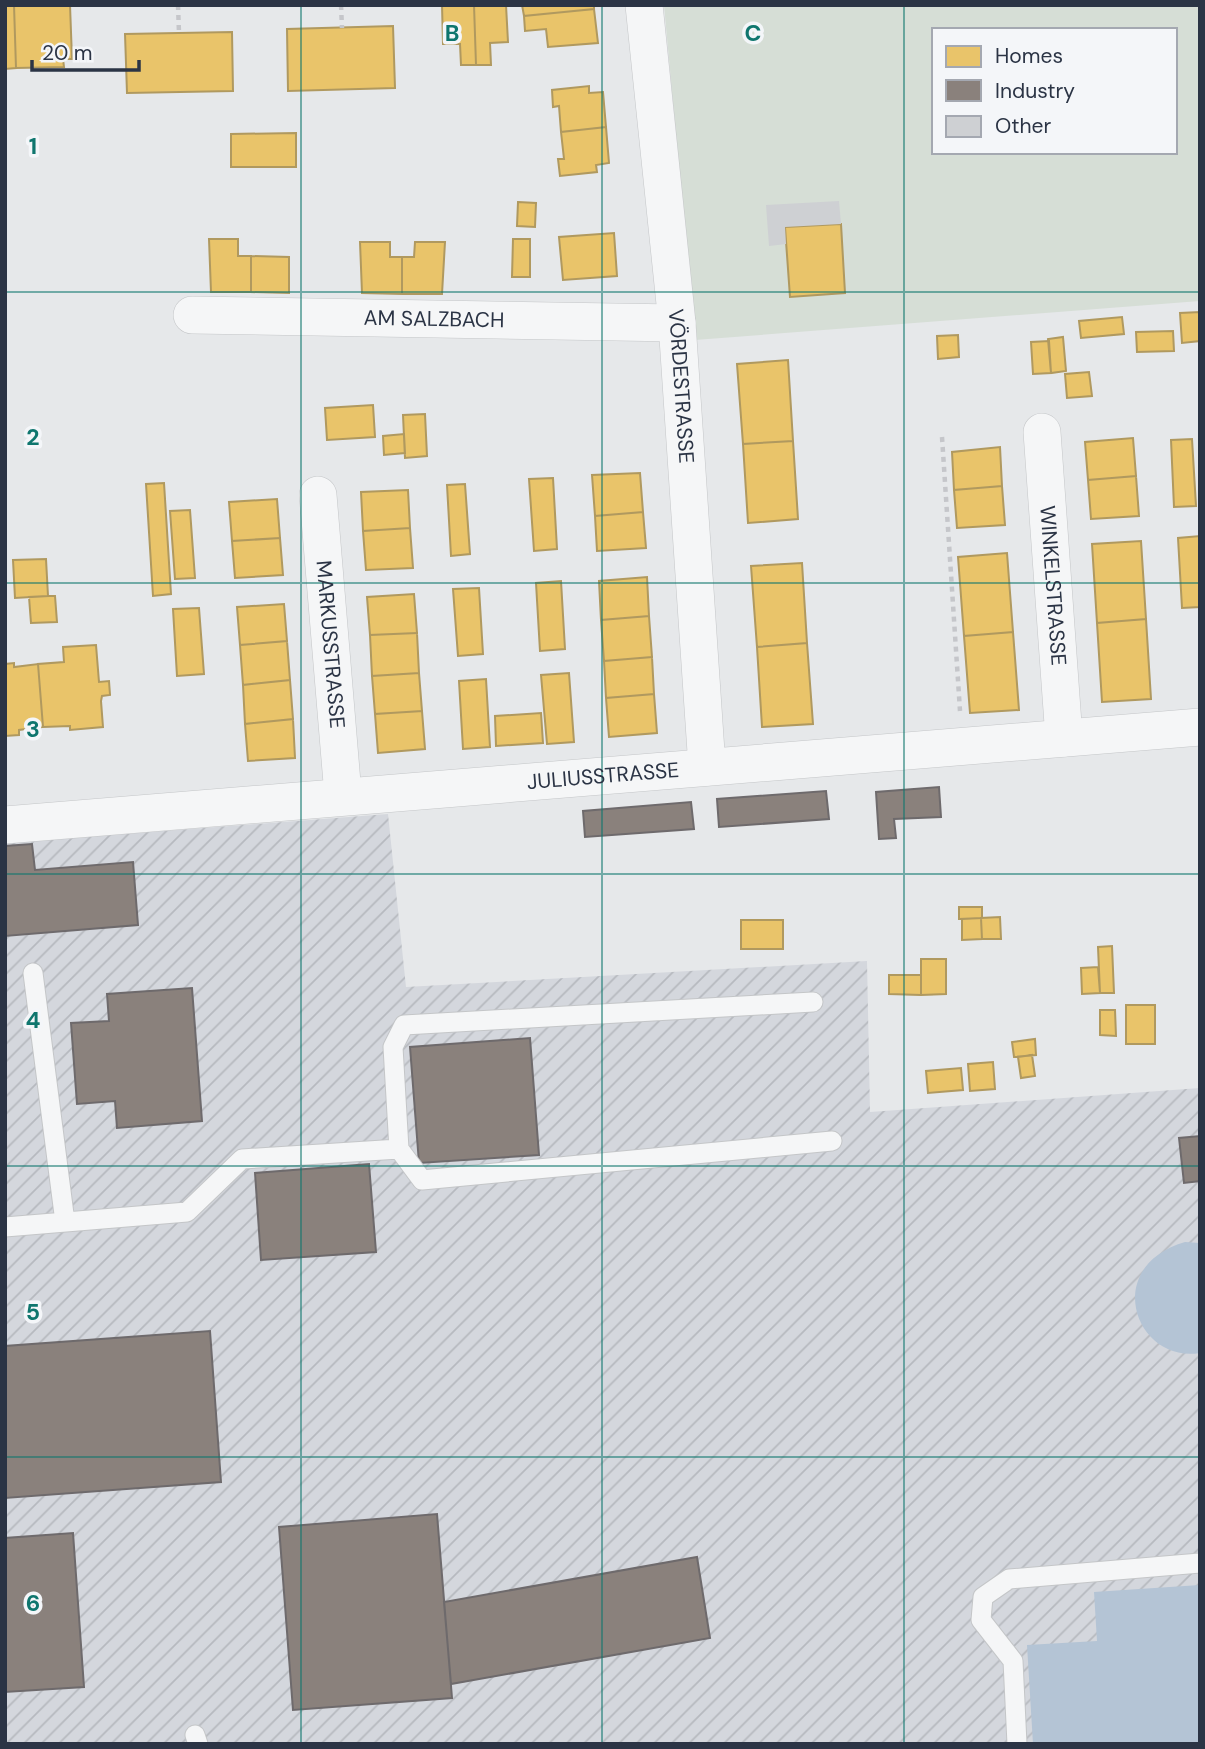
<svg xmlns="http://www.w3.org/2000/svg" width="1205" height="1749" font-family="'DM Sans',sans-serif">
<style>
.industrial{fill:url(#industrial-furrows)}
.green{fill:#d6ded6;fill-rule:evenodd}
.water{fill:#b4c4d5}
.homes{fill:#e9c46a;stroke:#b0995f;stroke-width:2}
.industry{fill:#8a817c;stroke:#6e6a6c;stroke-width:2}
.building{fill:#ced0d3}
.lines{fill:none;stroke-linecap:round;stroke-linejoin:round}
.service-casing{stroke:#c4c6c8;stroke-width:21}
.minor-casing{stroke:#c4c6c8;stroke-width:38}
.path{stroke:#c5c6ca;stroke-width:4.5;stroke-dasharray:5 5;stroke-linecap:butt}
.service{stroke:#f5f6f7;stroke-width:19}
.minor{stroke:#f5f6f7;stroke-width:37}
.grid{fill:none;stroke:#0f766e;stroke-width:2;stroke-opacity:0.55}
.labels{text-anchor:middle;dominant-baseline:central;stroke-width:7;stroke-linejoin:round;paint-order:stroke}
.street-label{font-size:21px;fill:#2b3445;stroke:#f4f6f9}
.grid-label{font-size:23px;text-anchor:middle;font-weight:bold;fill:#0f766e;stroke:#f4f6f9;stroke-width:7;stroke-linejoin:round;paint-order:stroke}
</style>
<defs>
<pattern id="industrial-furrows" width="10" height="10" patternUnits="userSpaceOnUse" patternTransform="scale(1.75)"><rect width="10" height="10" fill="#d4d7dd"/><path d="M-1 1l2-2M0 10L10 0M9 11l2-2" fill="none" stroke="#b6b9bf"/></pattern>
</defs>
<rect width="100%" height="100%" fill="#e6e8ea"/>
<path class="industrial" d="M388 814 406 987 867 961 870 1112 1200 1088V1744H5V843Z"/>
<path class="green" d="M664 5H1200V301L695 340ZM934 30H1175V152H934Z"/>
<path class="water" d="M1185 1242 1200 1243V1353C1136 1364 1100 1267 1185 1242Z
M1200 1585V1744H1033L1027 1645 1097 1641 1094 1592Z"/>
<path class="homes" d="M5 5H14L16 68 5 69Z
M14 5H70L72 59H63L64 67 16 68Z
M442 5H474L476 65H461L460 44H443Z
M474 5H506L508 42 490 43 491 65H476Z
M522 5H594V9L524 16Z
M594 9 598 43 548 47 546 29 525 31 524 16Z
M393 26 395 88 288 91 287 29Z
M232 32 233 91 127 93 125 34Z
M589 86V93L603 92 606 127 561 132 559 106 553 107 552 90Z
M606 127 609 163 596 165 597 172 560 176 558 159H564L561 132Z
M296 133V167H231V134Z
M518 202 536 203 535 227 517 226Z
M841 224 845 293 790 297 785 227Z
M614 233 617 276 563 280 559 237Z
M209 239H238V256H251V292H211Z
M513 239H530V277H512Z
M360 242H390V257H402V294L362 293Z
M415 242H445L442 294H402V257H414Z
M251 256 289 257V293L251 292Z
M1200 312V341L1182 343 1180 313Z
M1122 317 1124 334 1081 338 1079 321Z
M1173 331 1174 351 1137 352 1136 332Z
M958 335 959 357 938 359 937 336Z
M1063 337 1066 371 1051 373 1048 339Z
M1049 341 1051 373 1033 374 1031 342Z
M788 360 793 441 743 444 737 364Z
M1089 372 1092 396 1067 398 1065 374Z
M373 405 375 437 327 440 325 408Z
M425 414 427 456 405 458 403 415Z
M404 434 405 453 384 455 383 436Z
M1133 438 1136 476 1088 480 1085 442Z
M1192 439 1196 506 1174 507 1171 440Z
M793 441 798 519 748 523 743 444Z
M1000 447 1002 486 954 490 952 452Z
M640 473 643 512 595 516 592 475Z
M1136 476 1139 516 1091 519 1088 480Z
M553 478 557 549 534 551 529 479Z
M164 483 171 594 153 596 146 484Z
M465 484 470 554 451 556 447 485Z
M1002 486 1005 525 957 528 954 490Z
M408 490 410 528 363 531 361 492Z
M277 499 280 538 232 541 229 502Z
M190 510 195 578 175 579 170 511Z
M643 512 646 548 597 551 595 516Z
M410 528 413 568 366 570 363 531Z
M1200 536V607L1182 608 1178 538Z
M280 538 283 575 235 578 232 541Z
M1141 541 1146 619 1097 623 1092 544Z
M1007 553 1013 632 964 636 958 557Z
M46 559 48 596 15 598 13 560Z
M802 563 807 643 757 647 751 566Z
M647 577 649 616 601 620 599 581Z
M561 581 565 649 540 651 536 583Z
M479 588 483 654 458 656 453 589Z
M414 594 417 633 370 635 367 597Z
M48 596H55L57 622 31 623 29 597Z
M284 604 287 641 240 645 237 607Z
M199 608 204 674 177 676 173 609Z
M649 616 652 657 604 661 601 620Z
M1146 619 1151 699 1102 702 1097 623Z
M1013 632 1019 710 970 713 964 636Z
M417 633 419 673 372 676 370 635Z
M287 641 290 680 243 685 240 645Z
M807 643 813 724 762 727 757 647Z
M96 645 99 682 109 681 110 695 102 696 101 701 103 727 70 730V726L43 727 38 664 64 662 63 647Z
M652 657 654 694 606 698 604 661Z
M14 663V667L38 664 43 727 19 730V735L5 736V664Z
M419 673 422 711 375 714 372 676Z
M569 673 574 742 547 744 541 675Z
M486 679 490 747 463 749 459 681Z
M290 680 293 719 245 724 243 685Z
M654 694 657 733 609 737 606 698Z
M422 711 425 749 378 753 375 714Z
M541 713 543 743 496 746 495 716Z
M293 719 295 758 248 761 245 724Z
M959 907H982V918L959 919Z
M1000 917 1001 939H982L981 918Z
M981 918 982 939 962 940V919Z
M741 920H783V949H741Z
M1112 946 1114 993H1100L1098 947Z
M921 959H946V994L921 995Z
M1098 967 1100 993 1082 994 1081 968Z
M889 975H921V995L889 994Z
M1126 1005H1155V1044H1126Z
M1100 1010H1115L1116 1036 1100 1035Z
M1035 1039 1036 1055 1014 1057 1012 1042Z
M1032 1055 1035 1076 1021 1078 1018 1057Z
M993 1062 995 1089 970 1091 968 1064Z
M961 1068 963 1090 928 1093 926 1071Z"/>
<path class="industry" d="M939 787 941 817 894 819 896 838 879 839 876 792Z
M826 791 829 819 719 827 717 799Z
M691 802 694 829 585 837 583 811Z
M32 844 35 870 133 862 138 925 5 936V846Z
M192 988 202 1121 117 1128 115 1101 77 1104 71 1023 109 1021 107 994Z
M530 1038 539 1155 419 1163 410 1047Z
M1200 1136V1181L1184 1183 1179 1138Z
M369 1164 376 1252 261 1260 255 1173Z
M210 1331 221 1482 5 1498V1346Z
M437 1514 452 1698 293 1710 279 1527Z
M73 1533 84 1687 5 1692V1538Z
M697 1557 710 1638 451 1684 444 1602Z"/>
<path class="building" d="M839 201 841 224 785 227 786 244 769 246 766 205Z"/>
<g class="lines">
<g class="service-casing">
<path id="service" d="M33 973 65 1222
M813 1002 404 1025 393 1047 399 1149 422 1180 832 1141
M5 1227 187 1212 242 1159 399 1149
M195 1735 198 1744
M1017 1744 1013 1661 981 1620 983 1597 1009 1579 1200 1563"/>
</g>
<g class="minor-casing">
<g id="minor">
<path id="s1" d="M644 5 677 323 707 767"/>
<path id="s2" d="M192 315 677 323"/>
<path id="s3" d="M1042 432 1064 738"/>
<path id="s4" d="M318 495 343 795"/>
<path id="s5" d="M5 825 1200 727"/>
</g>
</g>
<path class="path" d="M178 5 179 33
M341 5 342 28
M942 437 960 711"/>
<use href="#service" class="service"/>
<use href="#minor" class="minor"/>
</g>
<path class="grid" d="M301 5V1744M602 5V1744M904 5V1744M5 292H1200M5 583H1200M5 874H1200M5 1166H1200M5 1457H1200"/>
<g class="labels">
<g class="street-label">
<text stroke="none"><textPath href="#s2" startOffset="242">AM SALZBACH</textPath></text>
<text stroke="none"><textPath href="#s1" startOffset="383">VÖRDESTRASSE</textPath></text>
<text stroke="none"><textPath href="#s3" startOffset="154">WINKELSTRASSE</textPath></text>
<text stroke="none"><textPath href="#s4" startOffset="150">MARKUSSTRASSE</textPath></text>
<text stroke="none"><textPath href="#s5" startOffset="600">JULIUSSTRASSE</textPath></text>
</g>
</g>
<g class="grid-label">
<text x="452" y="41">B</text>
<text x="753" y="41">C</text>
<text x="33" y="154">1</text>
<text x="33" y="445">2</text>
<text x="33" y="737">3</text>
<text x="33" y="1028">4</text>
<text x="33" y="1320">5</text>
<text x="33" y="1611">6</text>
</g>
<rect width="1205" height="1749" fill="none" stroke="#2b3445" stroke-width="14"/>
<rect x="932" y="28" width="245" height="126" fill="#f4f6f9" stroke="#a4a8b1" stroke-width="2"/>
<rect x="946" y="46" width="35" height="21" fill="#e9c46a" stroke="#a4a8b1" stroke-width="2"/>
<text x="995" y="63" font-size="21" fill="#2b3445">Homes</text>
<rect x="946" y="80" width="35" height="21" fill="#8a817c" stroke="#a4a8b1" stroke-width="2"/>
<text x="995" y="98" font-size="21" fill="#2b3445">Industry</text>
<rect x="946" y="116" width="35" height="21" fill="#ced0d3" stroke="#a4a8b1" stroke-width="2"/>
<text x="995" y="133" font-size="21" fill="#2b3445">Other</text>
<path d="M32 60v10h107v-10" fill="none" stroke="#2b3445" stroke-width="3.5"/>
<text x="42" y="60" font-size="21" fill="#2b3445" stroke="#f4f6f9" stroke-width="5" paint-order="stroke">20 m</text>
</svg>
